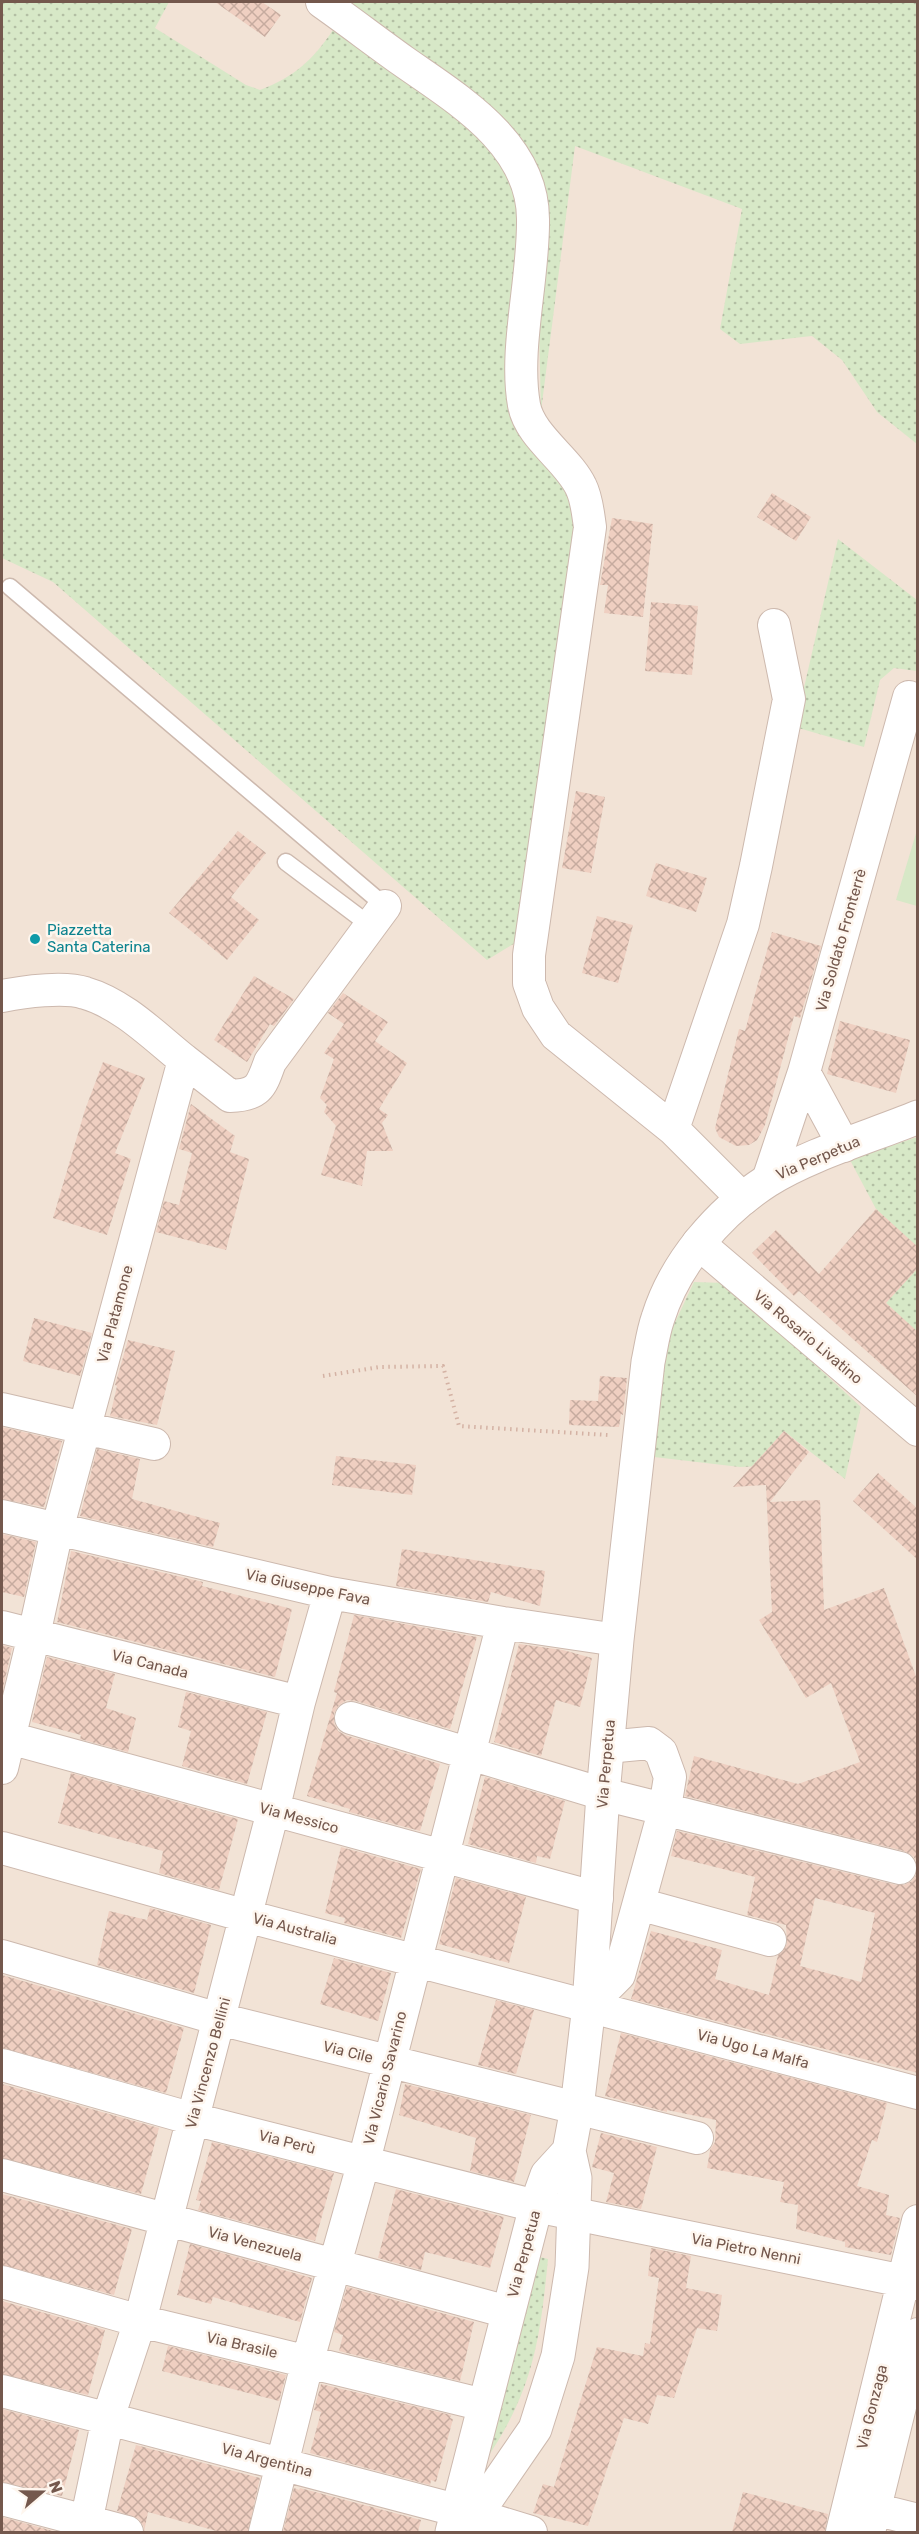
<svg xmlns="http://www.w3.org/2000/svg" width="919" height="2534" font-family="Rubik,sans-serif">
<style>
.residential{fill:#f2e3d6}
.grass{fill:url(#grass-dots)}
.pitch{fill:#d7e8c7}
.building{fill:url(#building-cross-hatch);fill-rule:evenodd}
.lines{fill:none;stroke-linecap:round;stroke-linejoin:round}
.service-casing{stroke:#cdb9ae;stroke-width:19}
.minor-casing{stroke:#cdb9ae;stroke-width:34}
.tertiary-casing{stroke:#cdb9ae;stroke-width:35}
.path{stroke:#d4b2a4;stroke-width:4;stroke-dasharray:1.5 4.5;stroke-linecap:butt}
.service{stroke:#fff;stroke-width:16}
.minor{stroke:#fff;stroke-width:32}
.tertiary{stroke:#fff;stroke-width:33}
.culture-dot{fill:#0f9aa8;stroke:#fef6ee;stroke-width:2}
.labels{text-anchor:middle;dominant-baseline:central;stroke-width:5;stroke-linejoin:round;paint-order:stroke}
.culture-label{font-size:15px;fill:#0d838f;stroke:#fef6ee;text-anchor:start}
.street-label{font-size:15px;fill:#74584d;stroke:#fef6ee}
</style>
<defs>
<pattern id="grass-dots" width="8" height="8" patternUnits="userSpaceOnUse" patternTransform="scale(1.5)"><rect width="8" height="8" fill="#d7e8c7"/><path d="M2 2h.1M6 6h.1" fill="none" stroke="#b3bfa4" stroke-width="1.8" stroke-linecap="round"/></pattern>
<pattern id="building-cross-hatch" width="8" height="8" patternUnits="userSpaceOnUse" patternTransform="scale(1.5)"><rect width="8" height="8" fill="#efcfc1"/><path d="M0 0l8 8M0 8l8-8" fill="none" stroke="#c6ab9f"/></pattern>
</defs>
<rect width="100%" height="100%" fill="#fbf2e8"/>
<path class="residential" d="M2 2H917V2532H2Z"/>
<path class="grass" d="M2 2H169L155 28 246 85 260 90C294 77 312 61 333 30L452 108 501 152 525 212 512 358 570 490 577 522 566 613 531 831 515 943 487 960 53 582 2 558Z
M338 2H917V444L877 412 842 360 812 336 740 344 720 329 742 209 575 146 541 411 538 286 545 197Z
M838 539 917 600V671L894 668 880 680 864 747 795 727Z
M917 1137V1247L876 1209 850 1160Z
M917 1268V1332L886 1303Z
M694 1282 726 1283 861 1407 845 1479 784 1431 771 1446 761 1466 740 1467 654 1457 661 1377 670 1333Z
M540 2257 548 2259C540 2341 533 2391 485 2461Z"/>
<path class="pitch" d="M917 830V906L896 900Z"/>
<path class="building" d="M215 2H262L281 15 265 37Z
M772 493 811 517 796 541 757 517Z
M612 518 653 524 643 617 604 613 608 585H600Z
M651 602 698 606 692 675 645 671Z
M576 791 605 797 591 873 562 868Z
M238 831 266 853 231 897 259 920 227 960 169 913Z
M656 863 707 878 696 912 646 896Z
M597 916 633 925 618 983 582 973Z
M772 932 821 946 800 1018 794 1016 765 1125 757 1140 749 1145 736 1146 719 1137 715 1128 739 1029 745 1031Z
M254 976 294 999 274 1026 270 1024 247 1062 214 1040Z
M343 993 388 1022 375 1041 407 1063 379 1109 388 1115 382 1123 393 1151H367L362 1186 321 1175 336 1126 324 1112 327 1105 320 1098 334 1059 324 1053 344 1024 328 1013Z
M840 1021 910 1040 896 1093 827 1074Z
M103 1062 145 1078 115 1153 131 1159 107 1235 53 1218 85 1110Z
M191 1104 235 1136 230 1152 249 1159 226 1250 156 1232 164 1201 179 1205 192 1153 179 1149Z
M876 1209 918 1247V1268L886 1303 918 1332V1397L799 1291 794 1296 752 1253 776 1230 819 1274Z
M34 1318 92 1333 80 1376 23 1361Z
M128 1340 175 1351 157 1425 110 1416 117 1386 115 1385Z
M600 1376 627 1378 623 1415 621 1414 619 1427 569 1425 570 1400 598 1401Z
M2 1427 62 1441 44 1507 2 1499Z
M784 1431 809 1452 770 1502 820 1500 824 1610 884 1588 918 1682V1870L917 1862 913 1856 904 1851 685 1796 694 1756 798 1784 860 1762 831 1683 806 1698 759 1620 772 1612 766 1485 733 1487Z
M97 1449 140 1459 132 1499 220 1523 213 1547 80 1516Z
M336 1456 416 1465 412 1495 332 1485Z
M878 1473 918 1509V1560L853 1501Z
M2 1534 36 1542 24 1597 2 1592Z
M402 1549 545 1571 540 1606 491 1592 488 1602 396 1586Z
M71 1551 203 1582 202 1586 292 1609 275 1677 57 1622Z
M354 1615 477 1637 450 1729 356 1701 347 1700 339 1705 334 1713V1723L338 1731 345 1735 440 1764 420 1831 349 1812 350 1809 307 1796 337 1693 334 1692Z
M519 1644 563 1650 592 1658 580 1707 556 1700 541 1756 494 1742Z
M2 1645 12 1648 2 1693Z
M47 1657 115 1674 106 1708 136 1718 128 1752 80 1739 81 1735 32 1722Z
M186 1692 267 1712 247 1784 182 1766 191 1731 178 1727Z
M71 1773 238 1819 219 1890 159 1873 163 1851 58 1823Z
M485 1777 565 1801 550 1859 537 1856 536 1863 468 1844Z
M677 1831 896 1885H904L912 1881 918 1872V2073L631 1999 651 1931 722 1950 715 1979 769 1995 778 1955 787 1944 786 1925 747 1915 755 1877 671 1856ZM815 1898 875 1913 861 1982 800 1966Z
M341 1847 421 1869 401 1938 344 1923 345 1918 325 1913Z
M456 1878 526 1897 509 1963 439 1944Z
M150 1908 211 1925 194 1993 97 1965 109 1911 147 1920Z
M334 1958 391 1973 378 2021 320 2004Z
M2 1975 184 2028 166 2093 2 2048Z
M496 2000 534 2010 516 2074 478 2065Z
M621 2033 887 2103 877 2142 872 2140 857 2186 889 2195 886 2215 900 2218 891 2255 845 2247V2242L796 2229 798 2205 780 2202 784 2182 707 2168 710 2150 715 2142 716 2120 667 2110V2112L605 2096Z
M2 2084 159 2128 141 2194 2 2158Z
M405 2084 531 2115 514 2182 470 2171 476 2138 399 2115Z
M601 2133 657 2147 641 2209 606 2202 614 2173 592 2167Z
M212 2142 334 2173 315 2241 198 2210 201 2201 196 2200Z
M396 2189 504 2217 490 2268 425 2252 421 2270 378 2258Z
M2 2194 132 2229 114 2295 2 2265Z
M190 2244 312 2278 300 2322 213 2297 211 2304 177 2295Z
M651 2248 691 2256 686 2288 722 2295 717 2331 697 2328 674 2398 657 2395 648 2424 624 2418 588 2526 533 2513 543 2484 554 2487 597 2347 643 2356 645 2343 650 2344 659 2278 648 2276Z
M347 2287 474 2322 460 2381 339 2351 343 2335 334 2332Z
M2 2301 105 2330 88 2395 2 2374Z
M168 2346 286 2375 279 2401 162 2371Z
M321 2384 451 2415 450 2418 453 2419 436 2482 431 2480 430 2485 310 2453 321 2412 314 2410Z
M2 2409 79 2430 62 2496 2 2482Z
M136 2445 260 2478 248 2532H220L148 2512 144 2532V2527L139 2519 117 2511Z
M294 2488 299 2490 300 2488 421 2520 418 2532H283Z
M743 2492 828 2514 825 2532H732Z
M2 2517 53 2531V2532H2Z"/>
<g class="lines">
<g class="service-casing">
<path id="service" d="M10 587 385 906
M286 862 371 926"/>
</g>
<g class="minor-casing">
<path id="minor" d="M322 2C349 21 375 41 403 61 457 99 533 143 533 219 534 278 514 349 524 405 530 437 568 459 581 487 587 499 588 514 590 527L529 955V983L538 1008 556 1035 673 1129 743 1199
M2 996C23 992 64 986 85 993 123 1004 154 1036 184 1060L57 1530 34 1635 2 1768
M184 1060 230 1096C259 1095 261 1087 270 1062L385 906
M804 1072 844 1146
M673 1129 743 924 756 866 789 699 774 625
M768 1180 804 1072 909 697
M698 1243 918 1430
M2 1409 154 1444
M2 1516 330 1593 503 1623 617 1640
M2 1627 299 1702
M351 1718 603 1794 900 1868
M2 1736 597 1898
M2 1848 246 1916 918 2093
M639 1904 770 1940
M2 1956 219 2019 697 2138
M589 2005 619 1975 665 1808 670 1777 661 1752 649 1743 607 1747
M2 2065 193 2119 536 2206 918 2284
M2 2175 508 2312
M2 2282 140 2321 484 2405
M2 2391 475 2515 531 2532
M2 2499 127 2532
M874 2509 918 2520
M84 2532 108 2418 140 2321 273 1811 299 1702 330 1593
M265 2532 308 2360 364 2161 503 1623
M842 2532 918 2221
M869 2532 918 2334"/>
</g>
<g class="tertiary-casing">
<path id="tertiary" d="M452 2532 536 2206 547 2175 569 2151 577 2108 589 2005 603 1794 617 1640 648 1362C651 1348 653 1332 658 1318 675 1263 719 1212 767 1181 807 1155 872 1136 918 1117
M464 2532 535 2429 558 2356 572 2267 575 2178 569 2151"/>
</g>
<path class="path" d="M323 1376 380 1367 443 1366 459 1426 608 1435"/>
<use href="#service" class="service"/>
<use href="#minor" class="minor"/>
<use href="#tertiary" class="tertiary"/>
</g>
<circle class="culture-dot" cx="35" cy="939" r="6"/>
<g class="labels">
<g class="culture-label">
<text x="47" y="930">Piazzetta<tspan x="47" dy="17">Santa Caterina</tspan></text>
</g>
<g class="street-label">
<text transform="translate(841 940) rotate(-74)">Via Soldato Fronterrè</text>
<text transform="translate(818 1158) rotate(-23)">Via Perpetua</text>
<text transform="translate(115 1314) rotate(-75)">Via Platamone</text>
<text transform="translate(808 1337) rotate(40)">Via Rosario Livatino</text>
<text transform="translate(308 1587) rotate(12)">Via Giuseppe Fava</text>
<text transform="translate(150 1664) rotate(14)">Via Canada</text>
<text transform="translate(606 1764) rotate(-85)">Via Perpetua</text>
<text transform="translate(299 1818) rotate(15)">Via Messico</text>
<text transform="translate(295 1929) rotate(15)">Via Australia</text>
<text transform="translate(753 2049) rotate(15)">Via Ugo La Malfa</text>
<text transform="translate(348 2052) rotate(14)">Via Cile</text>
<text transform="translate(208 2063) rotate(-75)">Via Vincenzo Bellini</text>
<text transform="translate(385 2078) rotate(-76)">Via Vicario Savarino</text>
<text transform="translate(287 2142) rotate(14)">Via Perù</text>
<text transform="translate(255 2244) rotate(15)">Via Venezuela</text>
<text transform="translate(746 2249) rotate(11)">Via Pietro Nenni</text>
<text transform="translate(524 2254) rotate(-75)">Via Perpetua</text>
<text transform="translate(242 2345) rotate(13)">Via Brasile</text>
<text transform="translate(872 2407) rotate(-76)">Via Gonzaga</text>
<text transform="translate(267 2460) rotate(15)">Via Argentina</text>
</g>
</g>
<rect width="919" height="2534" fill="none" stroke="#74584d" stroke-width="6"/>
<g transform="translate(42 2492) rotate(70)" stroke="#fef6ee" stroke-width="4.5" paint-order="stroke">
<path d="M0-4.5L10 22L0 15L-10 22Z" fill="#74584d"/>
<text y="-9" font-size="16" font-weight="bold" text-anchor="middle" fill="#74584d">N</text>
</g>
</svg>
